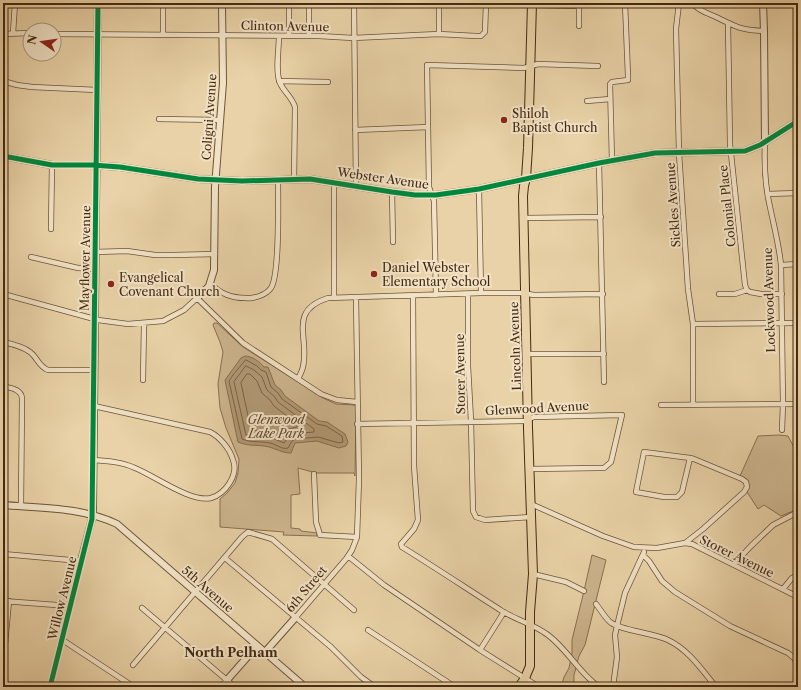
<svg xmlns="http://www.w3.org/2000/svg" width="801" height="690" font-family="'Libre Caslon Text',serif">
<style>
.green{fill:#cdb58e;stroke:#897050}
.water{fill:#b19974;stroke:#866d4d}
.lines{fill:none;stroke-linecap:round;stroke-linejoin:round}
.shore{stroke:#7b6243;stroke-width:1}
.minor-casing{stroke:#6e5437;stroke-width:6}
.tertiary-casing{stroke:#6e5437;stroke-width:8}
.primary-casing{stroke:#452a12;stroke-width:10}
.minor{stroke:#f1e2c6;stroke-width:4.5}
.tertiary{stroke:#f1e2c6;stroke-width:6}
.primary{stroke:#e9d2a7;stroke-width:8}
.cycleway-casing{stroke:#f1e2c6;stroke-width:8}
.cycleway{stroke:#00873e;stroke-width:5}
.poi-dot{fill:#8f2418;stroke:#f1e2c6;stroke-width:1.5}
.labels{text-anchor:middle;dominant-baseline:central;stroke-width:4;stroke-linejoin:round;paint-order:stroke}
.street-label{font-size:12px;fill:#452a12;stroke:#f1e2c6}
.poi-label{font-size:12px;fill:#452a12;stroke:#f1e2c6;text-anchor:start}
.park-label{font-size:12px;font-style:italic;fill:#60462b;stroke:#f1e2c6}
.neighbourhood-label{font-size:13px;font-weight:bold;fill:#452a12;stroke:#f1e2c6}
</style>
<rect width="100%" height="100%" fill="#e9d2a7"/>
<filter id="stains"><feTurbulence type="fractalNoise" baseFrequency=".005" numOctaves="4"/><feColorMatrix values="0 0 0 0 .2 0 0 0 0 .09 0 0 0 0 .02 0 0 0 .5 -.17"/></filter>
<radialGradient id="worn" r=".72"><stop offset=".6" stop-color="#630" stop-opacity="0"/><stop offset="1" stop-color="#630" stop-opacity=".3"/></radialGradient>
<path class="green" d="M214 323H217L243 347 323 398 336 404 354 405 356 407 355 476 354 473H316L298 468 300 494 291 495V528L300 529 301 531 317 533V536L283 535 284 532 220 527V499L227 493 235 483 238 473 239 459 226 428 220 408 218 384 223 352 220 342 213 325Z
M779 435 788 436 798 455V509L781 516 764 505 758 509 747 492C750 483 747 481 740 476L758 436Z
M592 555 606 560 585 645 579 656 574 675V687H561L564 677 569 668 572 653V640L584 591Z"/>
<path class="water" d="M245 356C252 356 260 362 264 367H268L275 385 281 390 285 396 319 421 327 422 345 434 348 442 346 446 339 448 317 441 295 443 291 453C282 453 277 449 269 447 257 444 250 447 238 442L225 380 241 358Z"/>
<g class="lines">
<path class="shore" d="M246 360 257 366 261 370 266 372 271 387 278 393 282 399 317 424 326 426 342 436 343 442 339 443 318 437 295 439 292 441 288 448C282 450 276 444 270 443 261 441 251 443 242 439L229 381 233 375Z
M246 366 254 370 262 377 267 390 274 396 278 402 314 429V432L292 434 288 437 284 443 272 438 246 435 234 382Z
M247 374H250L257 381 262 393 270 400 274 406 297 424V427L289 429 281 435 273 432 251 430 241 383Z"/>
<g class="minor-casing">
<path id="minor" d="M309 3V36
M354 3 356 187
M679 3 676 29 679 153 688 289 693 324V405
M692 3C699 11 707 13 716 17 737 27 740 30 764 31
M532 5 579 6
M728 24 730 144 745 285 747 290 750 292 761 294H782
M579 26V3
M13 33 15 3
M3 34 30 33
M54 34 319 36 353 38 439 34 476 36H481L485 32 486 3
M163 34V3
M439 34V3
M279 36C279 48 275 72 280 83 284 92 292 97 295 107L294 180
M289 36V3
M3 81 17 85 32 87 97 90
M279 81 328 82
M587 101 610 99
M159 119 220 120
M355 130 428 127
M765 142C764 164 765 186 770 207 774 226 779 245 781 265L783 404 782 430
M612 161 610 84 612 82 628 80V76L625 3
M599 163 604 382
M334 182V297
M479 189 481 293
M392 192 393 242
M768 194 798 193
M524 218 601 217
M51 229 52 165
M95 252 127 251 155 255H174L215 254
M31 257 78 268 95 269
M781 265 798 264
M210 283C221 294 231 298 246 298 254 299 266 295 271 288 280 274 278 200 278 180
M3 294 98 320 128 324 163 321 184 310 197 298 243 343 321 394 337 400 357 402
M468 294V366L471 421 473 511 476 517 485 520 531 517
M719 294H735L747 290
M436 295 434 201 429 187 427 65 524 68 538 64 598 66
M413 296 414 466 418 520 414 529 401 544 402 547C436 568 469 590 502 611 517 620 535 625 548 635 568 650 579 673 599 687
M693 324 798 323
M3 342C12 344 22 346 30 352 37 357 39 367 48 370H94
M527 354H604
M298 379C300 375 302 371 303 367 310 338 287 311 328 298L481 293H522L534 295 603 294
M143 380 144 323
M3 386C10 388 21 389 22 398L21 506
M661 405 798 404
M357 424 524 421 534 417 622 415 611 462 604 468H598L530 469
M93 460C108 461 122 462 135 468 155 476 191 503 211 498 225 494 239 475 233 460 230 449 220 437 210 432L94 406
M314 474 316 522 320 535 357 537
M531 504 603 536 634 547 657 548 685 543 692 544 798 597
M685 543 703 529 744 492 747 487 746 482 742 479 694 459 690 458 644 452 636 492 664 497H677L682 492 690 458
M3 554 81 561 50 687
M643 555 649 561 662 581 675 592 730 626 788 653 794 658 798 664
M348 556 384 585 480 650 539 687
M225 558 331 647 361 677 375 687
M734 564 751 546 773 525 798 512
M533 574 566 582 584 591
M783 589 792 578 798 575
M3 601 70 606
M596 604C600 609 604 616 609 621 617 630 654 633 668 640 689 650 702 670 716 687
M142 608 235 687
M296 617 346 559 352 550 357 537 359 479 356 298
M368 630 455 687
M61 639 134 687
M480 650 504 612
M133 665 242 537 248 532 272 539 354 610
M3 666 9 601
M220 687 227 680
M613 687 617 657 615 635 617 626 625 593 644 552"/>
</g>
<g class="tertiary-casing">
<path id="tertiary" d="M763 3 764 31 765 142
M3 156 52 165H92L120 167 198 179 242 181 310 179 392 192 415 195H436L479 189 599 163 655 153 745 151 760 145 798 121
M197 298 209 286 214 270 215 187 223 83 222 3
M3 505C41 508 82 507 117 524L305 687
M81 561 92 519 93 510 98 3
M265 652 296 617
M227 680 257 646"/>
</g>
<g class="primary-casing">
<path id="primary" d="M519 687 525 678 530 666V612L533 574 528 428 523 196 524 186 526 178 528 148 532 3"/>
</g>
<use href="#minor" class="minor"/>
<use href="#tertiary" class="tertiary"/>
<use href="#primary" class="primary"/>
<g class="cycleway-casing">
<path id="cycleway" d="M3 156 52 165H92L120 167 198 179 242 181 310 179 392 192 415 195H436L479 189 599 163 655 153 745 151 760 145 798 121
M50 687 92 519 98 3"/>
</g>
<use href="#cycleway" class="cycleway"/>
</g>
<g class="poi-dot">
<circle cx="504" cy="120" r="4"/>
<circle cx="374" cy="274" r="4"/>
<circle cx="111" cy="284" r="4"/>
</g>
<g class="labels">
<g class="street-label">
<text transform="translate(285 26) rotate(1)">Clinton Avenue</text>
<text transform="translate(209 117) rotate(-86)">Coligni Avenue</text>
<text transform="translate(383 178) rotate(8)">Webster Avenue</text>
<text transform="translate(673 205) rotate(-94)">Sickles Avenue</text>
<text transform="translate(727 206) rotate(-96)">Colonial Place</text>
<text transform="translate(85 258) rotate(-89)">Mayflower Avenue</text>
<text transform="translate(769 300) rotate(-92)">Lockwood Avenue</text>
<text transform="translate(515 346) rotate(-92)">Lincoln Avenue</text>
<text transform="translate(460 374) rotate(-91)">Storer Avenue</text>
<text transform="translate(537 408) rotate(-3)">Glenwood Avenue</text>
<text transform="translate(737 556) rotate(26)">Storer Avenue</text>
<text transform="translate(208 589) rotate(41)">5th Avenue</text>
<text transform="translate(306 589) rotate(-50)">6th Street</text>
<text transform="translate(62 598) rotate(-76)">Willow Avenue</text>
</g>
<g class="poi-label">
<text x="512" y="113">Shiloh<tspan x="512" dy="14">Baptist Church</tspan></text>
<text x="382" y="267">Daniel Webster<tspan x="382" dy="14">Elementary School</tspan></text>
<text x="119" y="277">Evangelical<tspan x="119" dy="14">Covenant Church</tspan></text>
</g>
<g class="park-label">
<text x="276" y="419">Glenwood<tspan x="276" dy="14">Lake Park</tspan></text>
</g>
<g class="neighbourhood-label">
<text x="231" y="652">North Pelham</text>
</g>
</g>
<rect width="801" height="690" fill="none" stroke="#e9d2a7" stroke-width="16"/>
<rect x="4" y="4" width="793" height="682" fill="none" stroke="#452a12" stroke-width="2"/>
<rect x="8" y="8" width="785" height="674" fill="none" stroke="#452a12"/>
<g transform="translate(42 42) rotate(283)"><circle r="19" fill="#f1e2c6" stroke="#ac987e"/>
<path d="M0-3L7 15L0 10L-7 15Z" fill="#8f2418"/>
<text y="-6" font-size="11" font-weight="bold" text-anchor="middle" fill="#452a12">N</text>
</g>
<rect width="100%" height="100%" filter="url(#stains)"/>
<rect width="100%" height="100%" fill="url(#worn)"/>
</svg>
